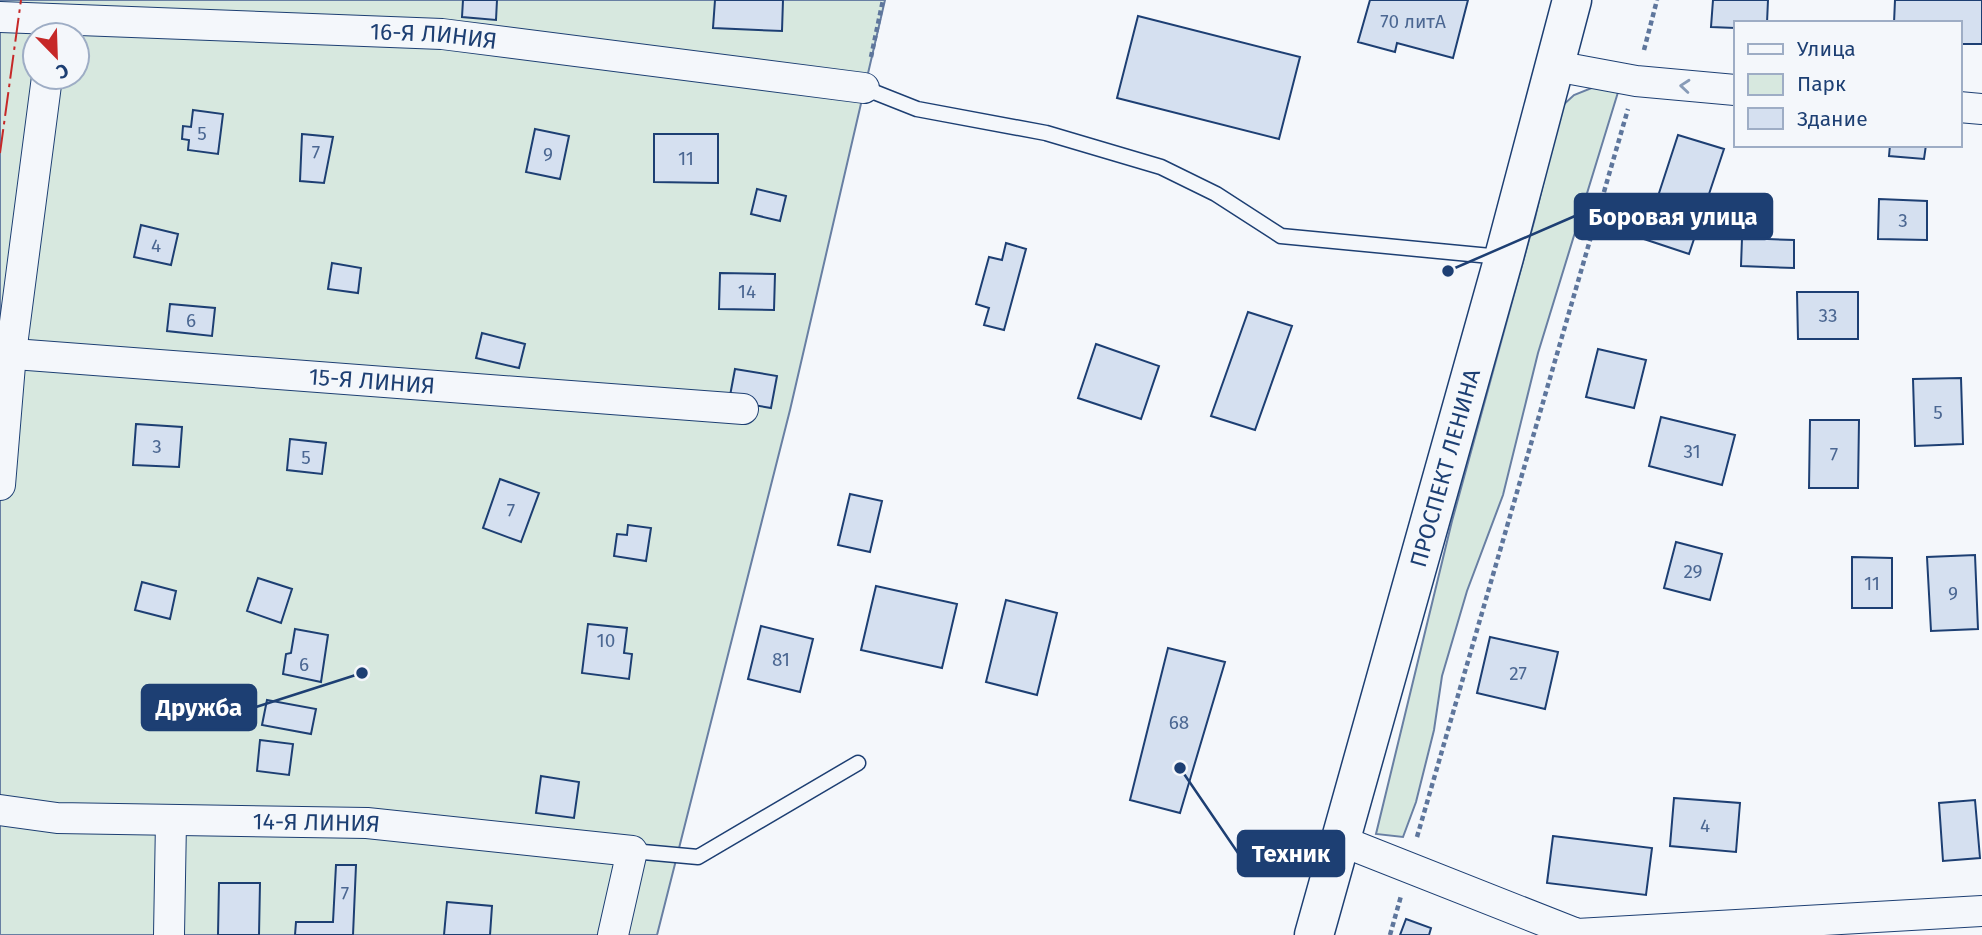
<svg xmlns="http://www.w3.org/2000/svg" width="1982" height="935" font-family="'Fira Sans',sans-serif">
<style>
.green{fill:#d7e8df;stroke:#687fa3;stroke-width:2;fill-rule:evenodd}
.building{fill:#d5e0f0;stroke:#1d3f73;stroke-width:2}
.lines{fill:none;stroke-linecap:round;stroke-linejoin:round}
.lane-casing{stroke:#1d3f73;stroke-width:17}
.street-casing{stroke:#1d3f73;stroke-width:32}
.primary-casing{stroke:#1d3f73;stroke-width:41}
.path{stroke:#5e769c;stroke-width:4.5;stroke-dasharray:5 3.5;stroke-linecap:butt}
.lane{stroke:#f4f7fb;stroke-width:14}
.street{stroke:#f4f7fb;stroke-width:30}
.primary{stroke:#f4f7fb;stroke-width:38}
.power{stroke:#c62828;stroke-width:2;stroke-dasharray:24 5 3.5 5;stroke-linecap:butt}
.oneway{stroke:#889bb7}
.labels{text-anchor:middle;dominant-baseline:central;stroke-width:5;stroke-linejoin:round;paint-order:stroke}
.number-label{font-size:19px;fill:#4b6792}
.street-label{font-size:23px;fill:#1d3f73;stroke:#f4f7fb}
.leader{fill:none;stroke:#1d3f73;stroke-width:2.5}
.callout-dot{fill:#1d3f73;stroke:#f4f7fb;stroke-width:2.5}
.callout{fill:#1d3f73;stroke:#1d3f73;stroke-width:2.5}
.callout-label{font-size:24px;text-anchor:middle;font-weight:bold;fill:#fff}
</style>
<rect width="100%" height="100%" fill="#f4f7fb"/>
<path class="green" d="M0 0H885L790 410 657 935H0ZM35 35H77V77H35Z
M1594 87 1619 89 1538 353 1503 495 1467 591 1442 676 1434 730 1416 802 1403 837 1376 834 1452 521 1535 218 1561 107 1574 95Z"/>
<path class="building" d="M463 0H497L496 20 462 17Z
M715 0H783L782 31 713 28Z
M1370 0H1468L1453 58 1397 43 1395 52 1358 42Z
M1713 0H1768L1767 23H1735V28L1711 27Z
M1895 0H1982V44H1959V23H1894Z
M1138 16 1300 57 1279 139 1117 98Z
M193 110 223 114 218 154 188 150 189 140 182 139 183 126 191 127Z
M535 129 569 136 560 179 526 172Z
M302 134 333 137 324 183 300 181Z
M654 134H718V183L654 182Z
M1678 135 1724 149 1689 254 1644 239Z
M1890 145H1926L1924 159 1889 156Z
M757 189 786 196 780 221 751 214Z
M1879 199 1927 201V240L1878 239Z
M141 225 178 234 171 265 134 257Z
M1742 238 1794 240V268L1741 266Z
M1006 243 1026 249 1004 330 984 325 989 308 976 304 989 257 1002 260Z
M332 263 361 268 358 293 328 289Z
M720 273 775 274 774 310 719 309Z
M1797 292H1858V339H1798Z
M170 304 215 308 212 336 167 331Z
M1248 312 1292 326 1255 430 1211 416Z
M482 333 525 344 519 368 476 358Z
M1096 344 1159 366 1141 419 1078 398Z
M1598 349 1646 360 1634 408 1586 397Z
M735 369 777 376 771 408 729 401Z
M1961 378 1963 444 1915 446 1913 379Z
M1661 417 1735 435 1722 485 1649 466Z
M1810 420H1859L1858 488H1809Z
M136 424 182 427 179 467 133 465Z
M290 439 326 443 322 474 287 470Z
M500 479 539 493 521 542 483 528Z
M850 494 882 501 870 552 838 545Z
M628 525 651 528 646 561 614 556 617 534 627 535Z
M1676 542 1722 554 1710 600 1664 588Z
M1975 555 1978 629 1931 631 1927 557Z
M1852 557 1892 558V608H1852Z
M258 578 292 589 281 623 247 611Z
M142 582 176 591 170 619 135 610Z
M876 586 957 604 942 668 861 650Z
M1006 600 1057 613 1037 695 986 682Z
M588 624 627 628 624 653 632 654 629 679 582 673Z
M761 626 813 639 800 692 748 679Z
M295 629 328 635 321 682 283 674 286 654 291 653Z
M1490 637 1558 652 1545 709 1477 693Z
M1168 648 1225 662 1180 813 1130 800Z
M267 700 316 709 311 734 262 725Z
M260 740 293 744 289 775 257 771Z
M541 776 579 782 574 818 536 813Z
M1674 798 1740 803 1736 852 1670 846Z
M1975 800 1980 858 1943 861 1939 803Z
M1553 836 1652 848 1646 895 1547 883Z
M336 865H356L353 935H295L296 922H333Z
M219 883H260L259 935H218Z
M447 902 492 906 490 935H444Z
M1406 919 1431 928 1429 935H1400Z"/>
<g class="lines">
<g class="lane-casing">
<path id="lane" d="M864 88 917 109 1046 133 1161 167 1216 194 1281 236 1501 257
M632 851 698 857 858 763"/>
</g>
<g class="street-casing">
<g id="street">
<path id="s1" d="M0 17 442 34 864 88"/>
<path d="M1555 66 1636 81 1735 90"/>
<path d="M1959 107 1982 109"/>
<path id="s2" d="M0 353 743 409"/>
<path d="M0 485 11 353 47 77"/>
<path id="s3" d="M0 810 57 818 367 823 632 851 613 935"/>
<path d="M1339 840 1577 934 1982 911"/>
<path d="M169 935 171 821"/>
</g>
</g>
<g class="primary-casing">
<g id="primary">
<path id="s4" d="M1314 935 1504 257 1572 0"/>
</g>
</g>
<path class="path" d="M1644 50 1657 0
M871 57 883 0
M1417 837 1628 109
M1390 935 1401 896"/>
<use href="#lane" class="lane"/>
<use href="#street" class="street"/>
<use href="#primary" class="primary"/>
<path class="power" d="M0 153 21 0"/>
</g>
<defs><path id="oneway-chevron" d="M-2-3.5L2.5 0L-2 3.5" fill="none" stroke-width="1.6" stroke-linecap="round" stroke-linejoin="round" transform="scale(1.75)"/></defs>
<use class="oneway" href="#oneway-chevron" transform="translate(1685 86) rotate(-175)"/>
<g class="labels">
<g class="number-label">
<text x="1413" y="21">70 литА</text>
<text x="202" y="133">5</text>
<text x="316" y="152">7</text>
<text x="548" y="154">9</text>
<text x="686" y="158">11</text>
<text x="1903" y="220">3</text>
<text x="156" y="245">4</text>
<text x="747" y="291">14</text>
<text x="1828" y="315">33</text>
<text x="191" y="320">6</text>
<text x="1938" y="412">5</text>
<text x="157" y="446">3</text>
<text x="1692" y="451">31</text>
<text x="1834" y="454">7</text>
<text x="306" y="457">5</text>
<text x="511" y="510">7</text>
<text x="1693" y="571">29</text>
<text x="1872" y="583">11</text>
<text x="1953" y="593">9</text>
<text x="606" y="640">10</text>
<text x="781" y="659">81</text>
<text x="304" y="664">6</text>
<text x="1518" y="673">27</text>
<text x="1179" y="722">68</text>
<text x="1705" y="825">4</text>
<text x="345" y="893">7</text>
</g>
<g class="street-label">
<text stroke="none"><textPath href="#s1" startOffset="434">16-Я ЛИНИЯ</textPath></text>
<text stroke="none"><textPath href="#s2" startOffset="373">15-Я ЛИНИЯ</textPath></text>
<text stroke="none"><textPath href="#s4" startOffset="485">ПРОСПЕКТ ЛЕНИНА</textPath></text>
<text stroke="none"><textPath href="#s3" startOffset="317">14-Я ЛИНИЯ</textPath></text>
</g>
</g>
<path class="leader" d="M1448 271L1575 216M362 673L256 707M1180 768L1238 853"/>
<g class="callout-dot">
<circle cx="1448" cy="271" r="7"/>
<circle cx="362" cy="673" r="7"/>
<circle cx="1180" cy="768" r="7"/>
</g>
<g class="callout">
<rect x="1575" y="194" width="197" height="45" rx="7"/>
<rect x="142" y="685" width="114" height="45" rx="7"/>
<rect x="1238" y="831" width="106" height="45" rx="7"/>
</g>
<g class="callout-label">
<text x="1673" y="225">Боровая улица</text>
<text x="199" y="716">Дружба</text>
<text x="1291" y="862">Техник</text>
</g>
<rect x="1734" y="21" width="228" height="126" fill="#f4f7fb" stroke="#9eadc5" stroke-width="2"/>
<rect x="1748" y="44" width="35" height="10" fill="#f4f7fb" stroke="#9eadc5" stroke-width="2"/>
<text x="1797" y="56" font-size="21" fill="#1d3f73">Улица</text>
<rect x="1748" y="74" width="35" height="21" fill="#d7e8df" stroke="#9eadc5" stroke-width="2"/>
<text x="1797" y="91" font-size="21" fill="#1d3f73">Парк</text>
<rect x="1748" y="108" width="35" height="21" fill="#d5e0f0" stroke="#9eadc5" stroke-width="2"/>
<text x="1797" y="126" font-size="21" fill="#1d3f73">Здание</text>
<g transform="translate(56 56) rotate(157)"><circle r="33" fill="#f4f7fb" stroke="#9eadc5" stroke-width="2"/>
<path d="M0-5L12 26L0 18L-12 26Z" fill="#c62828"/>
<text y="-10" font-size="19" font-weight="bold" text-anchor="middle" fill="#1d3f73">С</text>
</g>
</svg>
